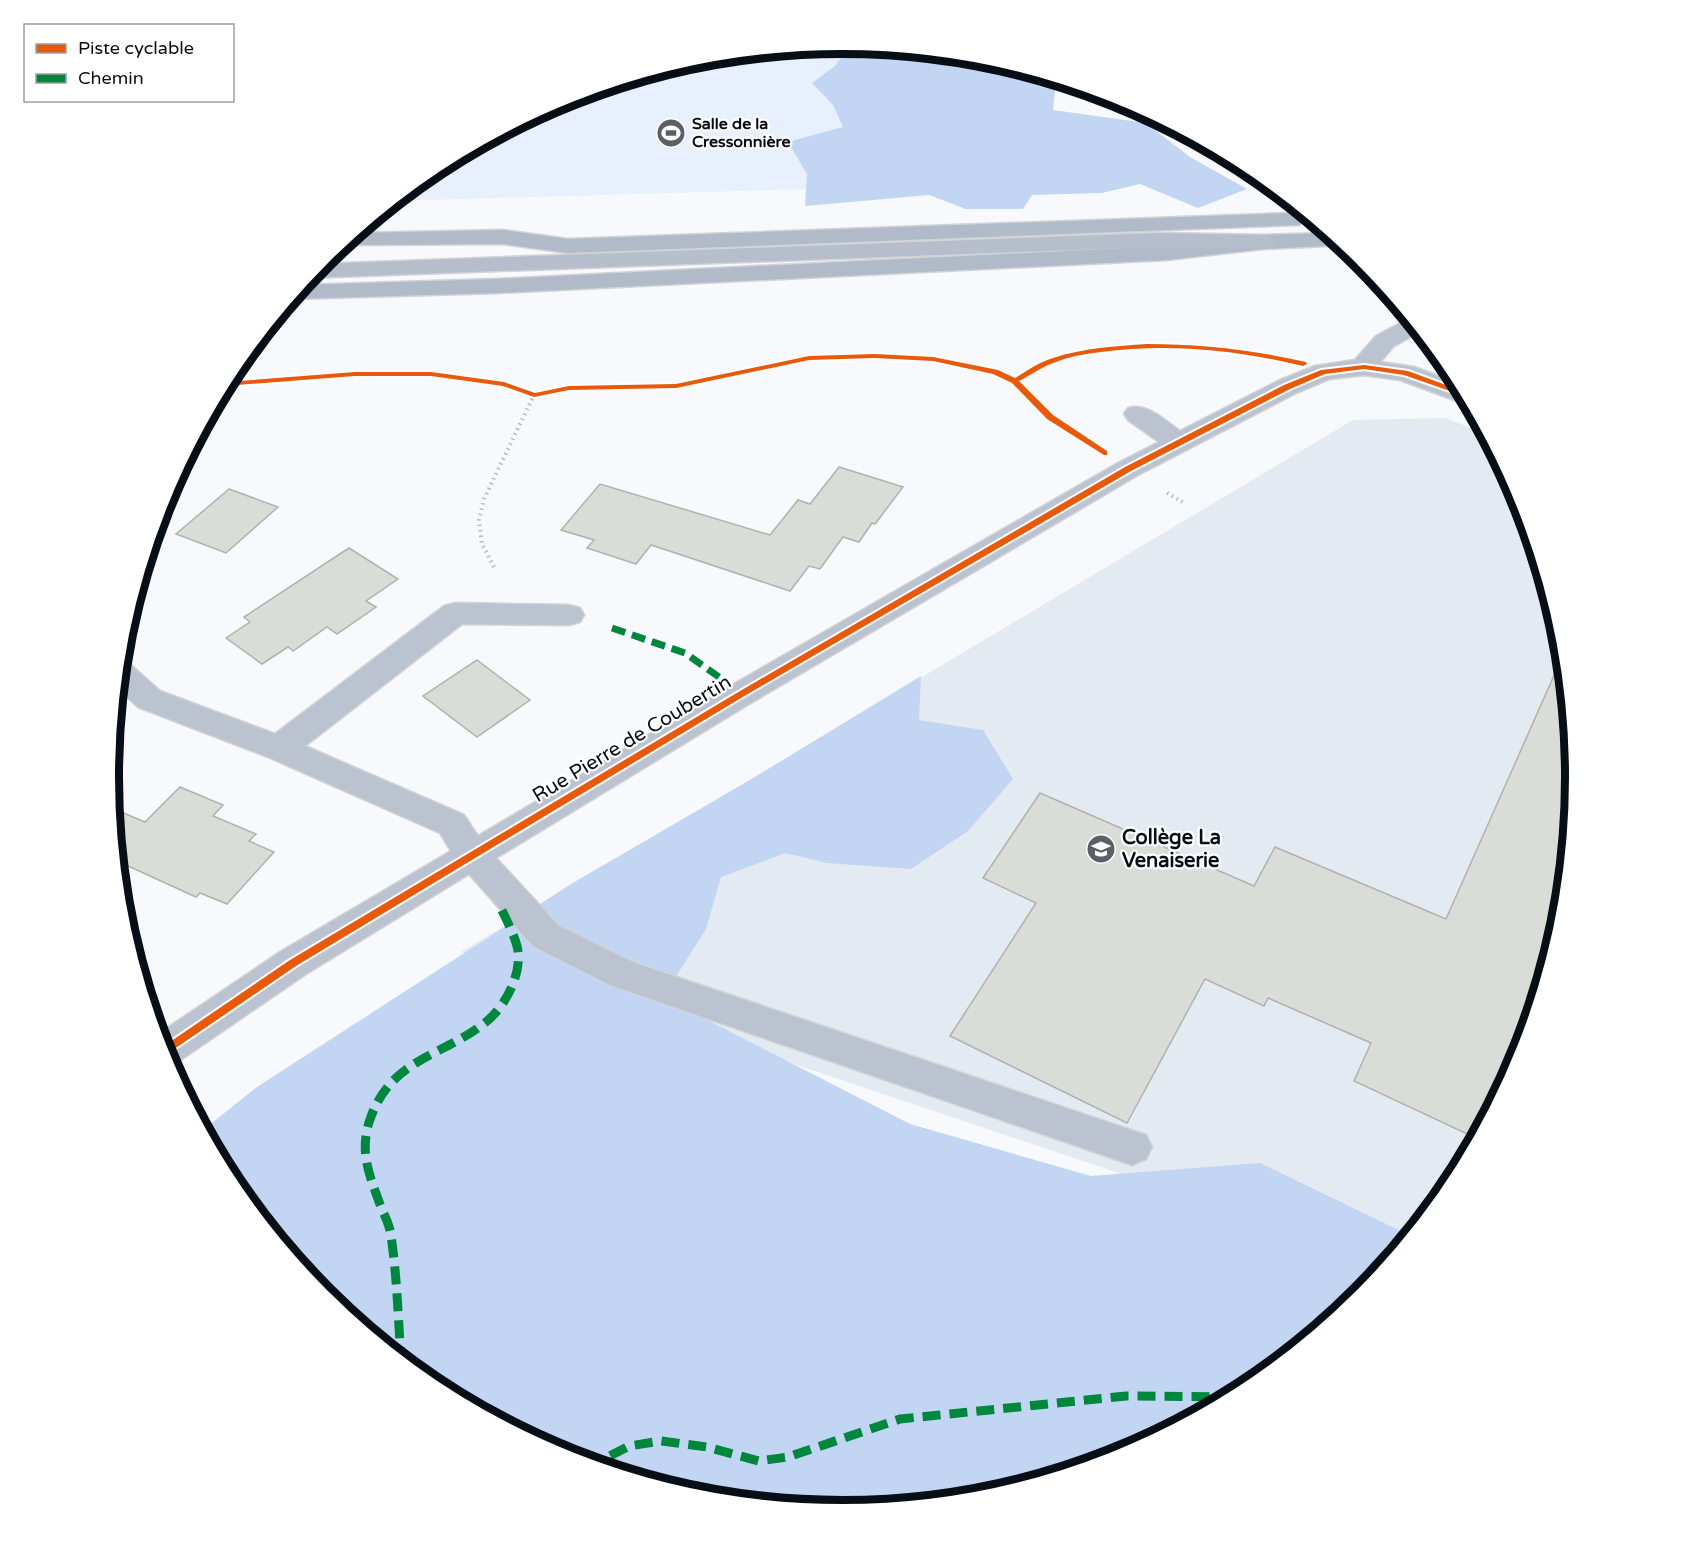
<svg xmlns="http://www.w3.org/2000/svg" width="1685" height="1555" font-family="'Varela Round',sans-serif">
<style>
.built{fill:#e4eaf2}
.green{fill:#e7f0fc}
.forest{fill:#c2d6f4}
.building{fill:#dadcd8;stroke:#b0b2ae;stroke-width:1.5}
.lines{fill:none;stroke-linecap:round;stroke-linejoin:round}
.minor-casing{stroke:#d2d3d6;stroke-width:3}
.major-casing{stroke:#d2d3d6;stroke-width:3}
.highway-casing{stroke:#d2d3d6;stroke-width:3}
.path{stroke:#b6bbc2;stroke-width:4;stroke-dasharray:1.5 4;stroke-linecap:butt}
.minor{fill:#bac3cf;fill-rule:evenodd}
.major{fill:#b1bac9;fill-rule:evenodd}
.highway{fill:#b6becc;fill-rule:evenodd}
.quiet-far1{stroke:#00873e;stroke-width:7;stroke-dasharray:14 7;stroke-linecap:butt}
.quiet{stroke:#00873e;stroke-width:9;stroke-dasharray:18 9;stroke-linecap:butt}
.cycleway-casing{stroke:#fff;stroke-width:4}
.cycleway{fill:#e8590c;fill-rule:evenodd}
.labels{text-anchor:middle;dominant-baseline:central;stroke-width:4.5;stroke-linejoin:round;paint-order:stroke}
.far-poi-label{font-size:16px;font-weight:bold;fill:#080e16;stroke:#fff;text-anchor:start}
.street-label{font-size:20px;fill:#080e16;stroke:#fff}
.poi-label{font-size:20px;font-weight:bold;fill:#080e16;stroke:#fff;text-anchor:start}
.rim{fill:none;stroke:#080e16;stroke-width:8}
</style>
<rect width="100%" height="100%" fill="#f7f9fc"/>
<path class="built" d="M1445 418 1487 434 1521 497 1562 635 1576 778 1562 921 1520 1059 1453 1186 1380 1274 1196 1199 461 952 1353 420Z"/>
<path class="green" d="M843 44 903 49 805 189 393 201 435 167 562 99 700 58Z"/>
<path class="forest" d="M851 44 986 58 1056 79 1053 110 1146 123 1190 157 1247 189 1198 208 1140 184 1102 193 1032 195 1023 209H966L929 195 805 206 807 174 788 142 843 127 833 105 812 83 835 66Z
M921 676 919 720 983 730 1013 779 968 831 911 869 826 863 786 853 721 877 706 929 670 986 690 1011 910 1124 1091 1176 1260 1163 1411 1236 1361 1297 1250 1388 1123 1456 985 1497 842 1511 699 1497 561 1455 434 1388 323 1296 232 1185 203 1130 257 1087 571 884 755 777Z"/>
<path class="building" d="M839 467 903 487 875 524 872 523 859 542 843 537 820 569 809 566 790 591 651 545 636 564 587 548 594 540 561 530 600 484 770 535 798 500 810 504Z
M229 489 278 507 226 553 176 534Z
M349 548 398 579 366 601 376 607 337 634 327 627 293 651 288 647 262 664 226 638 250 622 244 617Z
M1564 653 1576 778 1562 921 1520 1059 1478 1139 1354 1081 1371 1043 1268 998 1264 1006 1205 979 1127 1123 950 1036 1036 903 983 878 1040 793 1254 886 1275 847 1446 919Z
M477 660 530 700 477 737 423 696Z
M180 787 223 805 213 816 256 834 249 841 274 852 227 904 200 893 196 897 117 861 112 808 145 822Z"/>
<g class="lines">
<g class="minor-casing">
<path id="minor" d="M1410 318 1421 331 1394 346 1380 362 1414 367 1460 384 1470 402 1457 401 1400 380 1364 375 1329 379 1296 393 1138 475 749 704 496 858 559 926 635 963 1146 1135 1152 1147 1146 1159 1132 1165 610 985 533 946 469 874 306 974 176 1063 169 1066 157 1035 280 952 451 851 440 833 268 757 138 707 117 688 120 661 130 664 160 691 275 734 444 606 455 603 569 605 580 608 584 615 580 622 569 625 462 624 305 746 464 815 478 836 727 688 1118 463 1159 442 1128 420 1124 414 1128 408C1148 403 1164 420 1180 431L1278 381 1315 366 1355 360 1376 336Z"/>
</g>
<g class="major-casing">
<path id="major" d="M1291 213 1299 215 1303 220 1299 225 568 253 503 244 339 245 355 233 503 230 568 239Z
M1330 233 1345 245 1263 249 1166 260 497 293 290 299 301 285 497 279 1166 246 1263 235Z"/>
</g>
<g class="highway-casing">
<path id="highway" d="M1158 233 1263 235 1271 237 1275 242 1271 247 1263 249 1158 247 307 278 319 264Z"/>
</g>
<path class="path" d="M1167 493 1186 504
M494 567 482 544 479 520 484 499 534 395"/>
<use href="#minor" class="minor"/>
<use href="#major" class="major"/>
<use href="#highway" class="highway"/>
<path class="quiet-far1" d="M612 628 685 653 719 677"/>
<path class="quiet" d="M405 1364 401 1358C398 1317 397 1276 391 1236 390 1227 386 1218 382 1210 370 1176 357 1151 372 1114 394 1059 441 1056 482 1025 504 1010 524 973 517 946 513 932 505 917 499 904
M585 1463H596L629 1446 661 1441 707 1447 759 1461 788 1457 900 1419 1126 1396 1233 1397"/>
<g class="cycleway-casing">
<path id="cycleway" d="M1147 344C1201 344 1253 350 1306 362L1307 364 1303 366C1237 350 1169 343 1101 352 1086 354 1070 356 1056 362 1043 366 1031 375 1019 381L1053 415 1107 451V455H1104L1047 419 1012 383 993 374 933 361 875 358 809 360 676 388 569 390 534 397 503 386 431 376H355L224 386 226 382 355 372H431L504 382 535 393 569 386 676 384 809 356 875 354 933 357 998 370 1015 378C1027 371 1039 362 1053 358 1083 348 1116 346 1147 344Z
M1364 365 1408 371 1465 392 1467 397 1404 375 1364 369 1325 374 1290 389 1131 471 741 698 296 966 164 1056 161 1048 290 960 735 694 1125 467 1284 385 1321 370Z"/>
</g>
<use href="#cycleway" class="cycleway"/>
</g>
<defs>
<g id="stadium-disc" transform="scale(1.5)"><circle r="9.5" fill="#5c6066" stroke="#fff"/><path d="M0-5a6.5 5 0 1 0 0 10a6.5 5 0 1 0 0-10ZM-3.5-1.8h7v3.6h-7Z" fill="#fff"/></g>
<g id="school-disc" transform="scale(1.5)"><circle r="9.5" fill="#5c6066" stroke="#fff"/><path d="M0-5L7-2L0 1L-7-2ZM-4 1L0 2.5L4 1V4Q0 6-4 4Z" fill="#fff"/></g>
</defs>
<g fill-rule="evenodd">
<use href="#stadium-disc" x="671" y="133"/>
<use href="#school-disc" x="1101" y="849"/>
</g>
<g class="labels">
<g class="far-poi-label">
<text x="692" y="124">Salle de la<tspan x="692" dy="18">Cressonnière</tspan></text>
</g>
<g class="street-label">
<text transform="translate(632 739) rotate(-31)">Rue Pierre de Coubertin</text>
</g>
<g class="poi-label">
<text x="1122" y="838">Collège La<tspan x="1122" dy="23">Venaiserie</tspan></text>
</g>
</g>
<path d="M0 0H1685V1555H0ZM119 777a723 723 0 1 1 1446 0a723 723 0 1 1-1446 0Z" fill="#fff" fill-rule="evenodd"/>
<path class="rim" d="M119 777a723 723 0 1 1 1446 0a723 723 0 1 1-1446 0Z"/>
<rect x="24" y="24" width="210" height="78" fill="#ffffff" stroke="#9c9fa2" stroke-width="1.5"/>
<rect x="36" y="44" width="30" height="9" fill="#e8590c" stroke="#9c9fa2" stroke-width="1.5"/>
<text x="78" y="54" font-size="18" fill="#080e16">Piste cyclable</text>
<rect x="36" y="74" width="30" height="9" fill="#00873e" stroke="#9c9fa2" stroke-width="1.5"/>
<text x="78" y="84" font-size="18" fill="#080e16">Chemin</text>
</svg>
